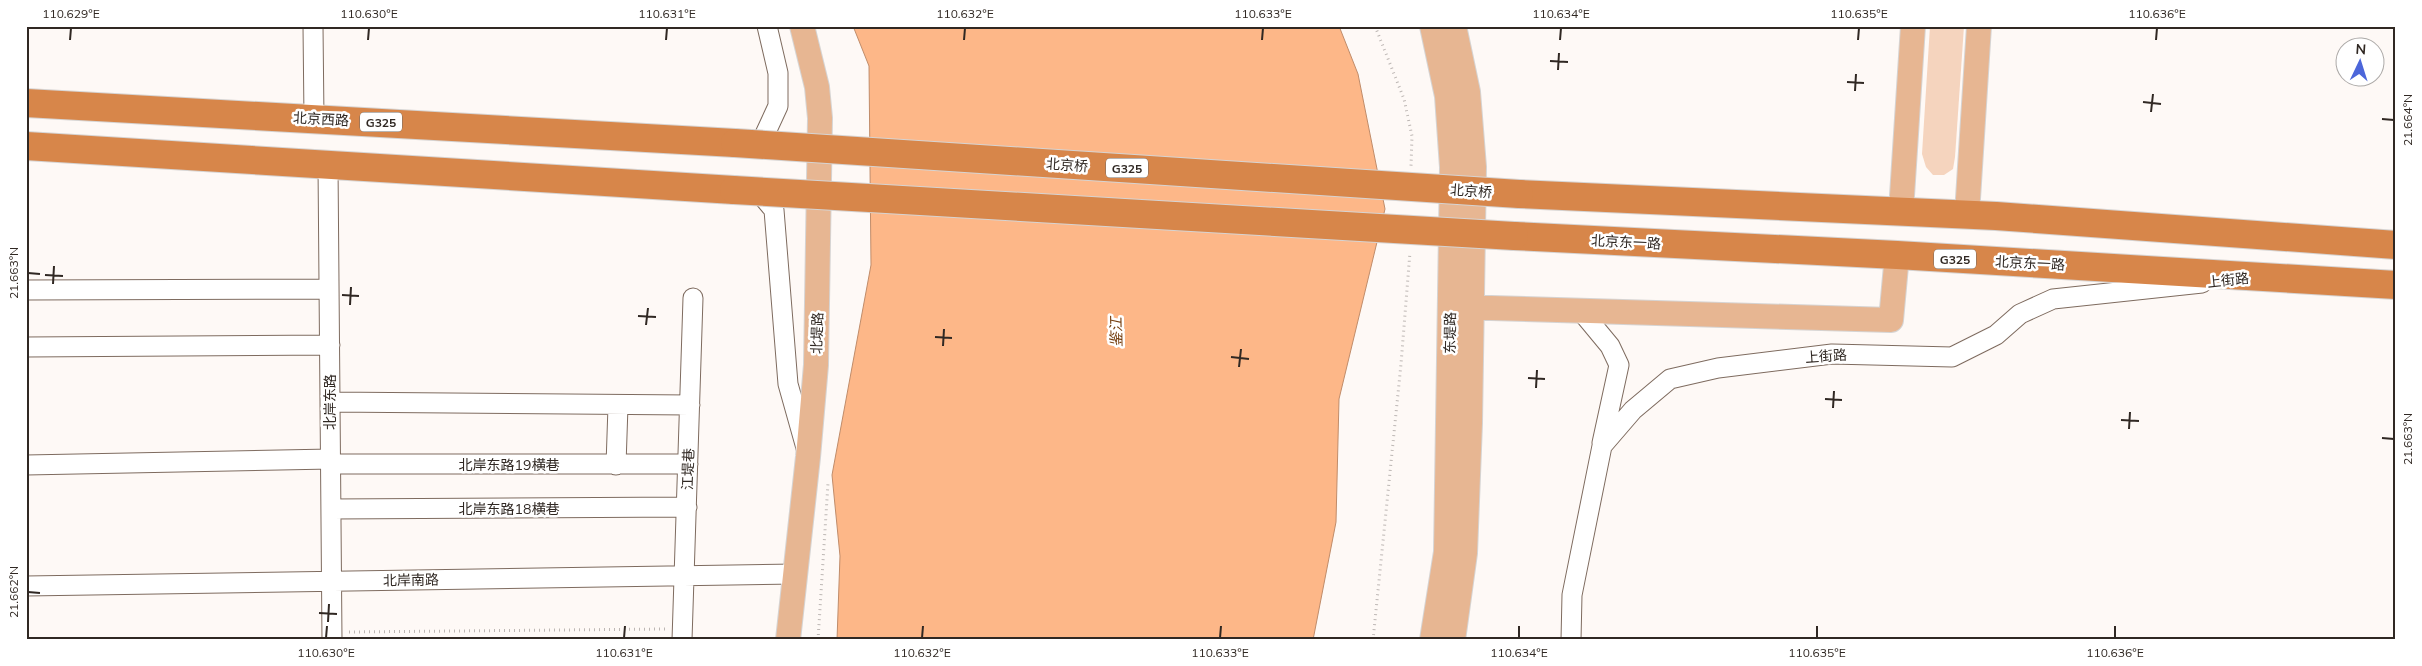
<svg xmlns="http://www.w3.org/2000/svg" width="2422" height="666" font-family="Mulish,'Noto Sans SC',sans-serif">
<style>
.green{fill:#f5d4be}
.water{fill:#fdb788;stroke:#c08c6a}
.lines{fill:none;stroke-linecap:round;stroke-linejoin:round}
.minor-casing{stroke:#7e6b5f;stroke-width:21}
.major-casing{stroke:#d6d4d3;stroke-width:26}
.highway-casing{stroke:#d6d4d3;stroke-width:30}
.path{stroke:#bdb7b4;stroke-width:3;stroke-dasharray:1 4;stroke-linecap:butt}
.minor{stroke:#fff;stroke-width:19}
.major{stroke:#e7b692;stroke-width:24}
.highway{stroke:#d7864a;stroke-width:28}
.highway-bridge-casing{stroke:#d6d4d3;stroke-width:30;stroke-linecap:butt}
.highway-bridge{stroke:#d7864a;stroke-width:28}
.ticks{fill:none;stroke:#302823;stroke-width:2}
.labels{text-anchor:middle;dominant-baseline:central;stroke-width:5;stroke-linejoin:round;paint-order:stroke}
.shield{fill:#fff;stroke:#6e6865;stroke-width:1}
.shield-label{font-size:12px;font-weight:bold;fill:#302823}
.street-label{font-size:14px;fill:#302823;stroke:#fff}
.water-label{font-size:15px;font-style:italic;fill:#743d0e;stroke:#fff}
.neatline{fill:none;stroke:#302823;stroke-width:2}
.ticks-label{font-size:12px;text-anchor:middle;fill:#302823}
</style>
<rect width="100%" height="100%" fill="#fef9f6"/>
<path class="green" d="M1930 26H1964L1955 157 1953 169 1944 175H1933L1926 167 1922 154Z"/>
<path class="water" d="M853 26H1339L1358 74 1385 209 1339 399 1336 522 1313 640H837L840 556 832 475 871 265 869 66Z"/>
<g class="lines">
<g class="minor-casing">
<path id="minor" d="M313 26 314 119
M760 145 778 106V73L767 26
M328 165 332 640
M758 191 774 210 788 384 806 448
M26 290 329 289
M1581 311 1610 346 1619 365 1602 443
M26 347 330 345
M330 402 690 405
M331 464H688
M26 465 331 459
M616 465 618 406
M331 509 687 507
M26 586 796 574
M682 640 693 298
M1571 640 1572 595 1602 446 1633 410 1670 379 1718 368 1832 354 1952 357 1996 335 2020 314 2053 299 2202 283"/>
</g>
<g class="major-casing">
<path id="major" d="M1432 26 1447 96 1452 167 1446 552 1432 640
M1901 211 1913 26
M1967 214 1979 26
M1456 307 1891 320 1897 255
M788 640 808 457 816 365 820 118 817 87 802 26
M1453 640 1465 553 1470 423 1474 167 1468 92 1454 26"/>
</g>
<g class="highway-casing">
<path id="highway" d="M26 103 735 143
M26 146 734 190
M1519 194 1996 216 2396 245
M1514 236 1897 255 2396 285"/>
</g>
<path class="path" d="M1375 26 1404 99 1412 136 1411 166
M349 632 665 629
M818 640 828 483
M1373 640 1401 364 1410 252"/>
<use href="#minor" class="minor"/>
<use href="#major" class="major"/>
<use href="#highway" class="highway"/>
<g class="highway-bridge-casing">
<path id="highway-bridge" d="M735 143 1519 194
M734 190 1514 236"/>
</g>
<use href="#highway-bridge" class="highway-bridge"/>
</g>
<path class="ticks" d="M70 40 71 28M368 40 369 28M666 40 667 28M964 40 965 28M1262 40 1263 28M1560 40 1561 28M1858 40 1859 28M2156 40 2157 28M1550 61 1568 62M1558 70 1559 53M1847 82 1864 83M1855 91 1856 74M2143 102 2161 104M2151 112 2153 94M2382 119 2394 120M28 273 40 274M45 275 63 276M53 284 54 266M342 295 359 296M350 305 351 287M638 316 656 317M646 325 648 308M935 337 952 338M943 346 944 329M1231 357 1249 359M1239 367 1241 349M1528 378 1545 379M1536 388 1537 370M1825 399 1842 400M1833 408 1834 391M2121 420 2139 421M2129 429 2130 412M2382 438 2394 439M28 592 40 593M319 613 337 614M328 622 329 604M326 638 327 626M624 638 625 626M922 638 923 626M1220 638 1221 626M1519 638V626M1817 638V626M2115 638V626"/>
<g class="labels">
<g class="shield">
<rect x="360" y="112.5" width="42" height="19" rx="4"/>
<rect x="1106" y="158.5" width="42" height="19" rx="4"/>
<rect x="1934" y="249.5" width="42" height="19" rx="4"/>
</g>
<g class="shield-label">
<text x="381" y="122">G325</text>
<text x="1127" y="168">G325</text>
<text x="1955" y="259">G325</text>
</g>
<g class="street-label">
<text transform="translate(321 119) rotate(3)">北京西路</text>
<text transform="translate(1067 165) rotate(4)">北京桥</text>
<text transform="translate(1471 191) rotate(4)">北京桥</text>
<text transform="translate(1626 242) rotate(3)">北京东一路</text>
<text transform="translate(2030 263) rotate(3)">北京东一路</text>
<text transform="translate(2228 280) rotate(-6)">上街路</text>
<text transform="translate(817 333) rotate(-88)">北堤路</text>
<text transform="translate(1450 333) rotate(-89)">东堤路</text>
<text transform="translate(1826 356) rotate(-4)">上街路</text>
<text transform="translate(330 402) rotate(-90)">北岸东路</text>
<text x="509" y="465">北岸东路19横巷</text>
<text transform="translate(688 469) rotate(-88)">江堤巷</text>
<text x="509" y="509">北岸东路18横巷</text>
<text transform="translate(411 580) rotate(-1)">北岸南路</text>
</g>
<g class="water-label">
<text transform="translate(1116 332) rotate(-91)">鉴江</text>
</g>
</g>
<rect width="2422" height="666" fill="none" stroke="#ffffff" stroke-width="55"/>
<g transform="translate(2360 62) rotate(4)"><circle r="24" fill="#ffffff" stroke="#aca9a7"/>
<path d="M0-4L9 19L0 12L-9 19Z" fill="#4c66da"/>
<text y="-8" font-size="14" font-weight="bold" text-anchor="middle" fill="#302823">N</text>
</g>
<rect x="28" y="28" width="2366" height="610" class="neatline"/>
<g class="ticks-label">
<text x="71" y="18">110.629°E</text>
<text x="369" y="18">110.630°E</text>
<text x="667" y="18">110.631°E</text>
<text x="965" y="18">110.632°E</text>
<text x="1263" y="18">110.633°E</text>
<text x="1561" y="18">110.634°E</text>
<text x="1859" y="18">110.635°E</text>
<text x="2157" y="18">110.636°E</text>
<text transform="translate(2408 120) rotate(-90)" y="4">21.664°N</text>
<text transform="translate(14 273) rotate(-90)" y="4">21.663°N</text>
<text transform="translate(2408 439) rotate(-90)" y="4">21.663°N</text>
<text transform="translate(14 592) rotate(-90)" y="4">21.662°N</text>
<text x="326" y="657">110.630°E</text>
<text x="624" y="657">110.631°E</text>
<text x="922" y="657">110.632°E</text>
<text x="1220" y="657">110.633°E</text>
<text x="1519" y="657">110.634°E</text>
<text x="1817" y="657">110.635°E</text>
<text x="2115" y="657">110.636°E</text>
</g>
</svg>
